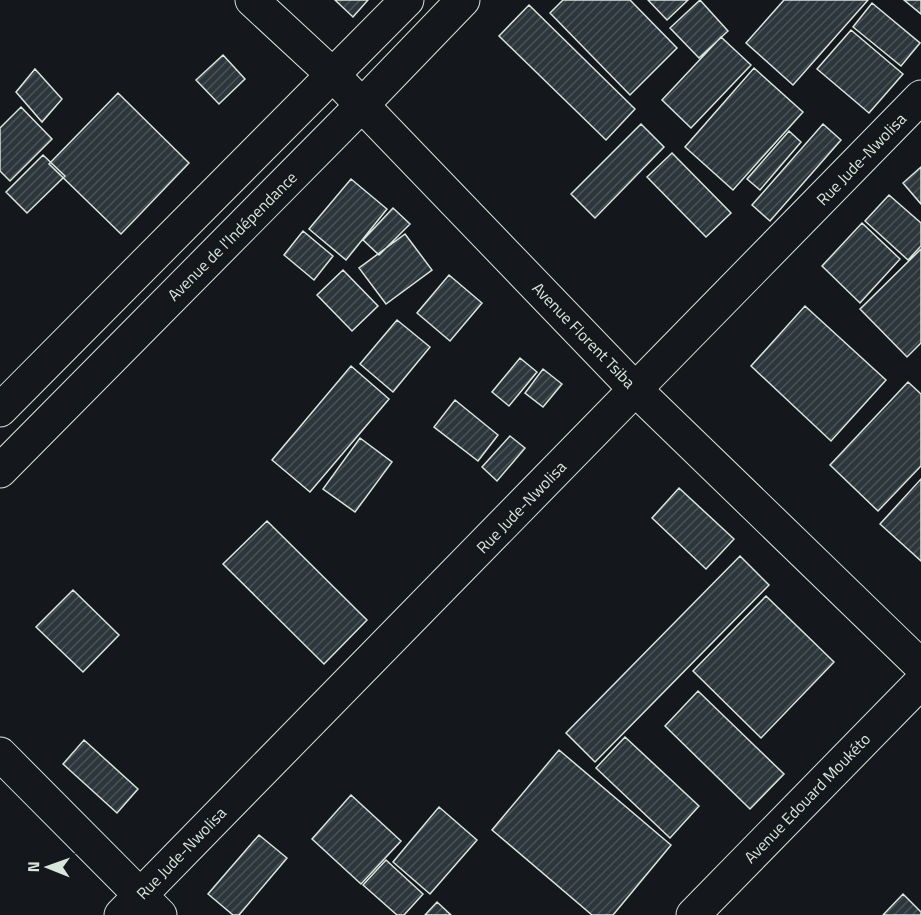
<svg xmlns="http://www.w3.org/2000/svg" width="921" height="915" font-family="'Titillium Web',sans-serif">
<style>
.building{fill:url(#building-hatch);stroke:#d8e6dc;stroke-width:1.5}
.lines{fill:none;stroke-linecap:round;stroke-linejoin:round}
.street-casing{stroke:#d8e6dc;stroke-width:35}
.secondary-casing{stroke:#d8e6dc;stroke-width:35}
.street{stroke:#14181c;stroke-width:33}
.secondary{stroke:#14181c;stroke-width:33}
.labels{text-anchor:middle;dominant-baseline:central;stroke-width:4.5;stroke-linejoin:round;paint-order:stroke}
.street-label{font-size:16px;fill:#d8e6dc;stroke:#14181c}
</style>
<defs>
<pattern id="building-hatch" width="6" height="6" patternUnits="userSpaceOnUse" patternTransform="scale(1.5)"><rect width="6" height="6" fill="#2c363c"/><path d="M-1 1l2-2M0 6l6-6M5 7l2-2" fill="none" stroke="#4a5358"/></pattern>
</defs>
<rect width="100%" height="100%" fill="#14181c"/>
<path class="building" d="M335 0H368L353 17Z
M563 0H630L677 48 630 95 550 13Z
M648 0H688L667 20Z
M700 0 728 31 699 58 670 28Z
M784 0H868L793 85 746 43Z
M904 0H921V14Z
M872 3 920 43 901 66 853 27Z
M529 5 635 109 606 140 499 36Z
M851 30 903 74 869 113 817 69Z
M721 37 751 65 691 128 662 100Z
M223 55 245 79 219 104 196 80Z
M754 68 803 112 733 190 685 147Z
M35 69 62 99 42 122 16 92Z
M118 93 189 163 121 234 49 164Z
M21 107 52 139 10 181 0 171V128Z
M641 124 664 147 595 218 571 194Z
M823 124 841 140 770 221 752 205Z
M789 131 801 142 760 190 747 179Z
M672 153 731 213 706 237 647 177Z
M43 155 65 176 27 213 6 192Z
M921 167V204L903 183Z
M351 179 387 209 346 260 309 229Z
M889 195 921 223V246L908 260 865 221Z
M393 208 410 224 379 255 363 240Z
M862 223 900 259 860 303 822 266Z
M303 231 333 256 314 280 284 255Z
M405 234 432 270 386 304 359 268Z
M921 249V343L907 357 860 309Z
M343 270 378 306 352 331 317 295Z
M449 275 482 303 450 341 417 313Z
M805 306 886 380 831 441 751 366Z
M397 320 430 347 393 392 360 364Z
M520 358 537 372 509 406 492 392Z
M351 366 389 399 310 492 272 460Z
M543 369 562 384 543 407 525 393Z
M908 382 921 394V466L878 511 830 465Z
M455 400 498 435 478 461 434 427Z
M510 436 525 448 497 481 482 467Z
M360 438 392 462 355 512 323 489Z
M921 479V561L880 524Z
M679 488 734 539 706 569 652 518Z
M267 521 367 620 324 664 223 564Z
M740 556 769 585 595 762 566 733Z
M73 590 119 635 83 672 36 627Z
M766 596 834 662 761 738 693 671Z
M698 691 784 774 750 809 665 726Z
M625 737 699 806 670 838 596 768Z
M84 740 138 789 117 813 63 764Z
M559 750 671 845 613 915H592L492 830Z
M351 795 401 841 361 884 312 839Z
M439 807 477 840 430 894 393 862Z
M259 835 287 858 239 915H233L208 894Z
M386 860 423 894 404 915H397L363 885Z
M903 894 921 912V915H883Z
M437 902 451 915H425Z"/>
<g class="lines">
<g class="street-casing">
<path id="street" d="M252 0 333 75 636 390 921 666
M0 754 160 915
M121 915 921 97
M693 915 921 682"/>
</g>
<g class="secondary-casing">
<path id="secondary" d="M0 410 407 0
M0 471 362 105 463 0"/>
</g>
<use href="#street" class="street"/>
<use href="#secondary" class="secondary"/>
</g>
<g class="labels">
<g class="street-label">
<text transform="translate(861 159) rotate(-46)">Rue Jude-Nwolisa</text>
<text transform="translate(232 236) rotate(-45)">Avenue de l'Indépendance</text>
<text transform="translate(584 335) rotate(46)">Avenue Florent Tsiba</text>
<text transform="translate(521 507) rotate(-46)">Rue Jude-Nwolisa</text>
<text transform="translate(807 798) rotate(-46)">Avenue Edouard Moukéto</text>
<text transform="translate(181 853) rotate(-46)">Rue Jude-Nwolisa</text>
</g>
</g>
<g transform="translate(48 867) rotate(271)" stroke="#14181c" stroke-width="4.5" paint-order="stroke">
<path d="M0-4.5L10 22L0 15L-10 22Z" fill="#d8e6dc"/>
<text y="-9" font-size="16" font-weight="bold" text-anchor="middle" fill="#d8e6dc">N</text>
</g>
</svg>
